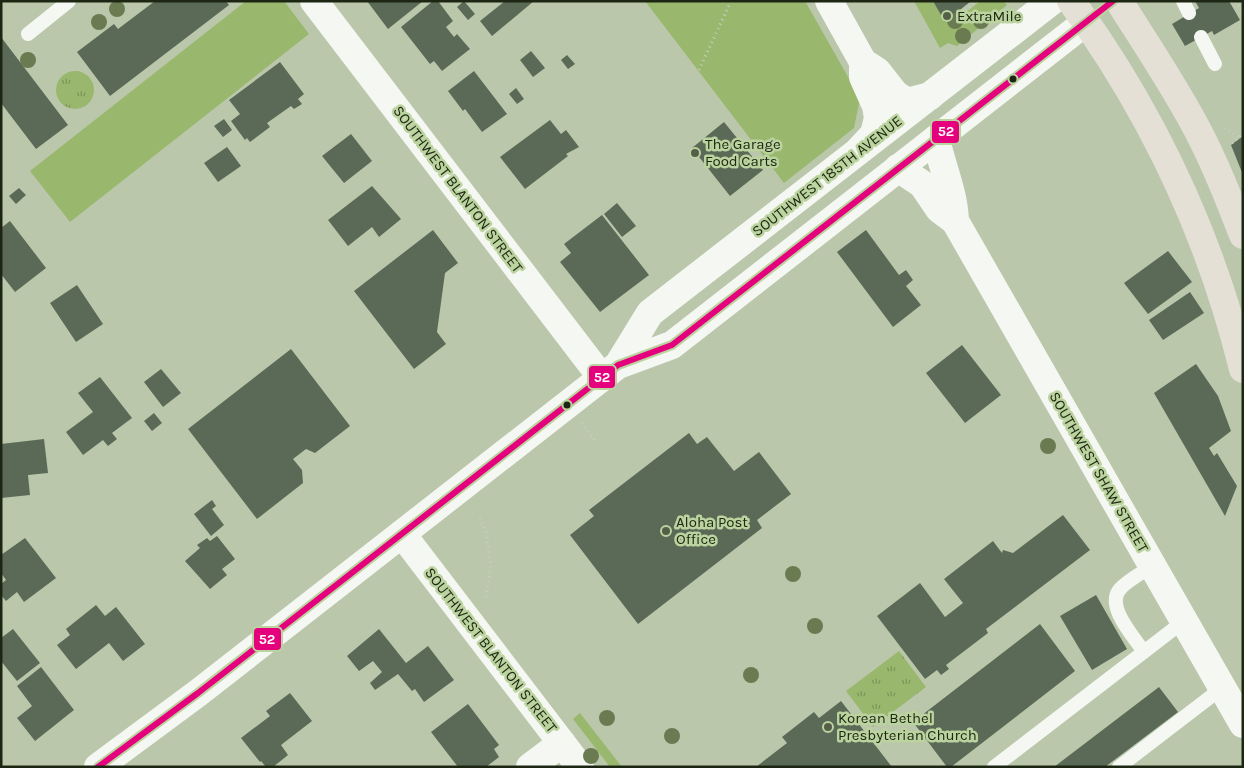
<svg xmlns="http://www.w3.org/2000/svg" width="1244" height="768" font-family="Karla,sans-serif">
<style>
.green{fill:#99b86d}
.park{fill:url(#park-tufts)}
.building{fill:#5b6a57}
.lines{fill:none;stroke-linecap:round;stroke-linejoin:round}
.path{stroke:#c9cec4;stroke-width:3;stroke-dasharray:1 4;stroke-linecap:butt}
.service{stroke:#f5f7f2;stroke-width:14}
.minor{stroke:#f5f7f2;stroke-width:28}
.secondary{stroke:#f5f7f2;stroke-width:28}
.primary{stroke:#e4e0d6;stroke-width:28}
.bus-1-casing{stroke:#bbd39f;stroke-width:10}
.bus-1{stroke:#e5007d;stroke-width:6}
.tree{fill:#6a7b51}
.poi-dot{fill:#545e48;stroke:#bbd39f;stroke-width:2}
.bus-dot{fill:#1d2612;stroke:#bbd39f;stroke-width:2}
.labels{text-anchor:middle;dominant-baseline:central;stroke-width:5;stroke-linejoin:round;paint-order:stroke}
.poi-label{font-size:15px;fill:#1d2612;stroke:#bbd39f;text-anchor:start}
.street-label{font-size:15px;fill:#1d2612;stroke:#bbd39f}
.line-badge{stroke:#bbd39f;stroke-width:2}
.badge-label{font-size:14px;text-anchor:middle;font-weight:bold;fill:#fff}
</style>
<defs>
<pattern id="park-tufts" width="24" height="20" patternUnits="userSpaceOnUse" patternTransform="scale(1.25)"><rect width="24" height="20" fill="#99b86d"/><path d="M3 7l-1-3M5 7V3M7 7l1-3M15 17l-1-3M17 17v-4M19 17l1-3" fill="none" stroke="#7c9558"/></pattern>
</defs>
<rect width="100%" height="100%" fill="#bac7ab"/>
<path class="green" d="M246 1H284L309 34 70 222 30 171Z
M645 1H805L860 98 854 128 784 183Z
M914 1C931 1 952 3 963 15L980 1H1004L1007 5 957 46 948 43 940 48Z
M580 713 622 767H610L573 719Z"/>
<path class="park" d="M56 90a19 19 0 1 1 38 0a19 19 0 1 1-38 0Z
M899 651 926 687 873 727 846 691Z"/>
<path class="building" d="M155 1H226L229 5 110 96 77 52 114 24 118 29Z
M367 1H423L388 29Z
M433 1H438L453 21 446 27 454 37 457 34 470 49 442 71 434 61 430 64 401 27Z
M464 1 475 14 468 20 457 7Z
M505 1H534L492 36 480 21Z
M933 1H971L945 22Z
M1195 1H1229L1240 20 1214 35 1212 31 1185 46 1172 24 1199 8Z
M1 37 68 125 36 149 1 103Z
M531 51 545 68 533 77 520 60Z
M567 55 575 64 568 69 561 60Z
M280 62 304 94 298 99 302 104 294 109 291 106 267 123 270 127 250 142 247 138 245 140 231 121 240 114 229 100Z
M474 71 507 114 482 132 465 109 463 111 448 91Z
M516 88 524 99 517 104 509 94Z
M224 119 232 130 223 137 214 126Z
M550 120 561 134 566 130 579 147 566 154 568 156 525 189 500 157Z
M724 122 763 170 730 196 692 148Z
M351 134 372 161 344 183 322 156Z
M1243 136V175L1231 145Z
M227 147 241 166 218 182 204 163Z
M372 186 401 219 379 237 372 227 348 246 328 220Z
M19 188 26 195 16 204 9 196Z
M617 203 636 226 622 237 604 214Z
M602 215 649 275 600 312 560 262 571 253 564 244Z
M10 221 46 268 15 292 1 274V228Z
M433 230 458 263 445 273 437 332 446 344 414 369 354 291Z
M866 230 899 275 906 270 913 280 906 286 921 305 893 327 837 252Z
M1168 251 1192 282 1148 314 1124 283Z
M77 285 103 324 76 342 50 303Z
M1190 292 1204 313 1163 340 1149 320Z
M962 345 1001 395 965 423 926 373Z
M291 349 350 426 315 453 306 449 293 459 302 470 303 483 257 519 188 429Z
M1196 364 1218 396 1231 431 1209 448 1214 456 1217 453 1237 486 1225 516 1154 393Z
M161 369 181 393 163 407 144 382Z
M100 377 132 418 112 433 117 439 108 446 103 440 83 455 66 432 93 412 78 393Z
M154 413 162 423 152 431 144 421Z
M689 433 697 444 707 437 734 471 759 452 791 494 757 520 762 528 638 624 570 535 594 516 589 510Z
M44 439 48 473 28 475 30 495 1 498V444Z
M212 500 216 506 212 509 224 525 211 536 194 514Z
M1063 515 1090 550 986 629 988 633 946 665 949 669 941 675 937 670 925 679 877 616 920 583 945 617 963 603 944 579 993 541 1002 553 1003 550 1013 553Z
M217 536 235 559 222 569 227 575 210 589 185 561 200 548 197 545 207 538 210 541Z
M25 538 56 578 24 602 17 592 6 601 1 595V584L6 580 1 573V555Z
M1096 595 1127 649 1092 670 1060 616Z
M96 605 105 616 116 607 145 644 123 661 109 643 76 669 57 645 70 635 66 629Z
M1040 624 1075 671 951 767H947L913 722Z
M13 629 40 663 17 681 1 661V638Z
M379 629 406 663 428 646 454 680 424 702 415 689 412 691 398 674 375 690 370 683 382 672 373 661 359 671 347 656Z
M41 667 74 710 35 741 17 718 32 706 17 686Z
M1159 687 1178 712 1105 767H1054Z
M290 693 312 721 281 745 288 755 273 767H266L261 761 260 762 241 738 270 716 266 711Z
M841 701 892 767H756L787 743 782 737 814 712 819 718Z
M468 704 499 745 494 749 499 757 486 767H458L431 732Z"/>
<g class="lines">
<path class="path" d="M1236 1 1243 13
M961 13 976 1
M699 70 731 1
M1225 128 1240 138
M1232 143 1243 134
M582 423 595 441
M480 518 486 532 491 568 485 601"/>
<path class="service" d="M1183 1 1189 13
M28 34 69 1
M1201 37 1215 64
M1144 652C1134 637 1105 606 1120 589 1128 580 1142 573 1152 566
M994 767 1184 621
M1119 767 1222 688"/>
<path class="minor" d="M314 1 602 378
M829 1 863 62V77L876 106 878 118 874 134 860 149
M863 62 877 71 895 94 904 100 910 101 930 96
M936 139C942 167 954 192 955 221
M898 168 922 184 939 209 955 221 1243 724
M402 534 580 767
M530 767 562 743"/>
<path class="secondary" d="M618 365 650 313 1052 1
M98 767 198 693 618 365 672 345 1086 22"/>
<path class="primary" d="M1071 1C1152 112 1210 235 1243 369
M1119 1C1146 44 1174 85 1197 129 1215 163 1229 199 1243 235"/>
<g class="bus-1-casing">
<path id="bus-1" d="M98 767 198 693 618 365 672 345 1113 1"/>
</g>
<use href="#bus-1" class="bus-1"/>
</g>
<g class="tree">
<circle cx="117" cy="9" r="8"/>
<circle cx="955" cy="21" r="8"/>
<circle cx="981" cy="21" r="8"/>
<circle cx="99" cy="22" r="8"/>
<circle cx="963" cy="36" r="8"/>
<circle cx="28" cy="60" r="8"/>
<circle cx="1048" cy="446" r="8"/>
<circle cx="793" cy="574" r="8"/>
<circle cx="815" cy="626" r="8"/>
<circle cx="751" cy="675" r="8"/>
<circle cx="607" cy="718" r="8"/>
<circle cx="672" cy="736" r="8"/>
<circle cx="591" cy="756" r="8"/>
</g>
<g class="poi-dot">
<circle cx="947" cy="16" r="5"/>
<circle cx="695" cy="153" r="5"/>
<circle cx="666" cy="531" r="5"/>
<circle cx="828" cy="727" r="5"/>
</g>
<g class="bus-dot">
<circle cx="1013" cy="79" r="4.5"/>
<circle cx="567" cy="405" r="4.5"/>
</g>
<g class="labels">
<g class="poi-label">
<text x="957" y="16">ExtraMile</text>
<text x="705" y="144">The Garage<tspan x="705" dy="17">Food Carts</tspan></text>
<text x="676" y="522">Aloha Post<tspan x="676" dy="17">Office</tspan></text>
<text x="838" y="718">Korean Bethel<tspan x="838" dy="17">Presbyterian Church</tspan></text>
</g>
<g class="street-label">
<text transform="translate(827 176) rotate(-38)">SOUTHWEST 185TH AVENUE</text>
<text transform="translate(458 189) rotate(53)">SOUTHWEST BLANTON STREET</text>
<text transform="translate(1099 472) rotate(60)">SOUTHWEST SHAW STREET</text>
<text transform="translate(491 650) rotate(52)">SOUTHWEST BLANTON STREET</text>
</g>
</g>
<g class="line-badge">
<rect x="931" y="120" width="29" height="24" rx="5" fill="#e5007d"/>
<rect x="588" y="365" width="28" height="24" rx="5" fill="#e5007d"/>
<rect x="253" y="627" width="29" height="24" rx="5" fill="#e5007d"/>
</g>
<g class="badge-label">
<text x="946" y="136">52</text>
<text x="602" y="382">52</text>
<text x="267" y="644">52</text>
</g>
<rect width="1244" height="768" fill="none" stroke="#1d2612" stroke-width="5"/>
</svg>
